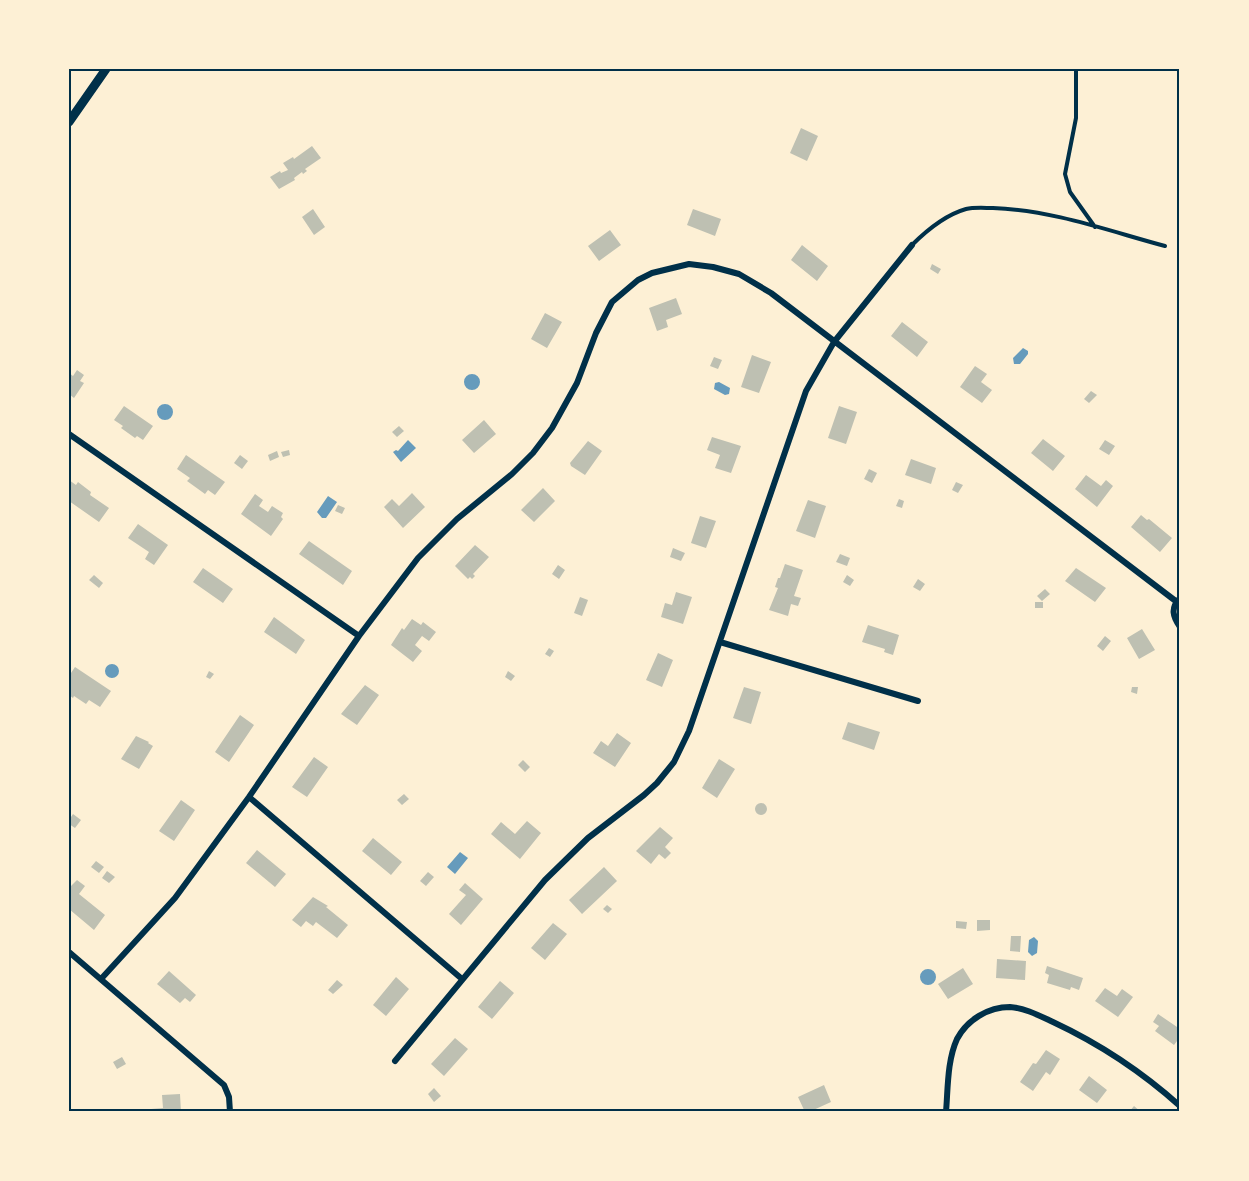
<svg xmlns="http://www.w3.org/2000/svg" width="1249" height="1181" font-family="Ubuntu,sans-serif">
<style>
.water{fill:#669bbc}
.building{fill:#bec0b2}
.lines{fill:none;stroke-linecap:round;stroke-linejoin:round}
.service{stroke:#003049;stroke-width:4}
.minor{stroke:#003049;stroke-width:6}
.tertiary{stroke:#003049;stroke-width:9}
.neatline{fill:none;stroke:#003049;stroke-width:2}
</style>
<rect width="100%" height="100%" fill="#fdf0d5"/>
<path class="water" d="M1023 348 1028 351V354L1020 364H1014L1013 358Z
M464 382a8 8 0 1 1 16 0a8 8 0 1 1-16 0Z
M719 382 730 388 729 394 725 395 714 389 715 383Z
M157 412a8 8 0 1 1 16 0a8 8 0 1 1-16 0Z
M408 440 416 448 401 462 393 452 396 450 398 451Z
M328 496 337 502 326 518H322L317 512Z
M105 671a7 7 0 1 1 14 0a7 7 0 1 1-14 0Z
M460 852 468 858 455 874 447 867Z
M1034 937 1038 941 1037 953 1032 956 1028 952 1029 940Z
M920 977a8 8 0 1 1 16 0a8 8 0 1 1-16 0Z"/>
<path class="building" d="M801 128 818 136 807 161 790 153Z
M312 146 321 158 305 169 307 171 303 174 302 172 294 178 295 180 279 189 270 177 280 171 281 173 288 170 283 163 293 157 294 159Z
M313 209 325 227 314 235 302 217Z
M693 209 721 219 715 236 687 225Z
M610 230 621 245 599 261 588 246Z
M802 245 828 266 817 281 791 260Z
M932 264 941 269 938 274 930 269Z
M676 298 682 314 666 320 668 327 657 331 649 308Z
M545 313 562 322 547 348 531 339Z
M902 322 928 342 917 357 891 336Z
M752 355 771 362 759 393 741 387Z
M714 357 722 360 718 369 710 366Z
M975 366 987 374 981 382 992 390 982 403 960 387Z
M77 370 84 375 80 381 84 383 74 398 69 394V373L73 376Z
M1091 391 1097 395 1089 403 1084 399Z
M124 406 153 426 143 440 137 436 135 438 121 428 123 426 114 420Z
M839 406 857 412 846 444 828 438Z
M484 420 496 434 474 453 462 440Z
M399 426 404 431 397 437 392 432Z
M712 437 741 446 731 473 715 468 720 455 707 450Z
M1043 439 1065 456 1053 471 1031 453Z
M1105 440 1115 446 1109 455 1099 449Z
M588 441 602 451 585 475 571 466 570 463Z
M289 450 290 455 283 457 281 452Z
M277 451 279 457 270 461 268 455Z
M186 455 225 482 215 495 208 490 205 494 187 481 190 478 177 469Z
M240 455 248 461 242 469 234 463Z
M911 459 936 468 931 484 905 475Z
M869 469 877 473 872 483 864 479Z
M1086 475 1101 486 1106 480 1113 486 1097 507 1075 489Z
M69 480 76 485 78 482 91 492 90 495 109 508 99 522 69 501Z
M956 482 963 485 958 493 952 490Z
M543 488 555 501 534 522 521 510Z
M412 493 425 507 403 528 384 507 392 499 399 506Z
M255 494 263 500 259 506 268 512 272 506 283 513 281 517 283 519 271 536 241 514Z
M899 499 904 501 902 508 896 506Z
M808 500 826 506 815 538 796 531Z
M338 505 345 508 342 514 335 511Z
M1141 515 1147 520 1149 519 1172 538 1160 552 1131 527Z
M700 516 716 521 706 548 691 543Z
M138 524 168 545 154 565 145 559 149 552 128 538Z
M309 541 352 571 343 585 299 554Z
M475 545 489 557 473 574 475 576 472 579 470 577 468 579 455 566Z
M673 548 685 553 681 561 670 557Z
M840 554 850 558 847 566 836 562Z
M785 564 803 570 794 596 801 598 798 606 791 604 788 616 769 610 778 588 775 587 778 578H780Z
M558 565 565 570 559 579 552 574Z
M203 568 233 589 223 603 193 582Z
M1076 568 1106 588 1095 602 1065 581Z
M94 575 103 583 99 588 89 580Z
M847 575 854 580 850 586 843 582Z
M918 579 925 584 920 591 913 587Z
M1045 589 1050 594 1042 601 1037 596Z
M676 592 692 597 683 624 661 617 665 603 672 605Z
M580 597 588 600 582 616 574 613Z
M1035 602H1043V608H1035Z
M274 617 305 640 296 654 264 632Z
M412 619 421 625 423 622 436 632 429 641 422 636 415 645 422 651 413 662 391 645 402 628 404 630Z
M868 625 899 635 893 655 884 652 885 649 862 642Z
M1142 629 1155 650 1139 659 1127 638Z
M1105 636 1111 641 1103 651 1097 646Z
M549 648 554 651 550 657 545 654Z
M658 653 673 660 662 687 646 680Z
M75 667 111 691 100 707 89 700 86 704 74 696 73 698 69 695V676Z
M209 671 214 674 210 679 206 677Z
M508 671 515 676 511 681 505 677Z
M365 685 379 695 357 725 341 714Z
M744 687 761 692 751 724 733 718Z
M1132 687H1138L1137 694 1131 692Z
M240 715 254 725 229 762 215 752Z
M848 722 880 732 874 750 842 739Z
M617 733 631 743 615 767 593 753 601 741 608 746Z
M136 736 149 742 148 743 153 746 139 769 121 759Z
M314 757 328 767 307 797 292 787Z
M719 759 735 769 717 798 702 788Z
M523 760 530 767 525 772 518 765Z
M404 794 409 799 402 805 397 800Z
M181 800 195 810 174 841 159 831Z
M755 809a6 6 0 1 1 12 0a6 6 0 1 1-12 0Z
M73 814 81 820 75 828 69 824V820Z
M527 821 541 833 520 859 491 834 501 822 515 834Z
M660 827 673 838 665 847 671 853 665 859 659 854 651 864 636 851Z
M373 838 402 862 391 875 362 851Z
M257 850 286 874 275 887 246 863Z
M96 861 104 867 99 873 91 867Z
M604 867 617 881 582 914 569 900Z
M107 871 115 877 109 883 102 878Z
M428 872 434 877 426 886 420 881Z
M77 880 85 886 79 894 105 915 94 930 69 909V888Z
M465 883 483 899 461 925 449 914 466 895 459 890Z
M313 897 328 906 326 907 348 925 337 938 316 922 313 926 306 921 301 927 292 920Z
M607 905 612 909 608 913 603 909Z
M977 920H990V930L977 931Z
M956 921 967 922 966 929 956 928Z
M553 923 567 934 545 960 531 948Z
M1011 936H1021L1020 952 1010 951Z
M997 959 1026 961 1025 980 996 978Z
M1047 966 1083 978 1079 990 1071 987 1070 990 1047 983 1049 975 1045 973Z
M963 968 973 984 948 999 938 984Z
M169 971 196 995 190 1002 185 998 180 1003 157 984Z
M396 977 409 989 386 1016 373 1005Z
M337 980 343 985 333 994 328 990Z
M500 981 514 993 492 1019 478 1007Z
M1105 988 1117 996 1122 989 1133 997 1118 1017 1095 1001Z
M1158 1014 1180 1029V1037L1174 1045 1155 1031 1159 1026 1153 1022Z
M455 1038 468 1049 444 1076 431 1064Z
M1046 1050 1060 1059 1050 1075 1046 1072 1033 1091 1020 1082 1033 1063 1036 1064Z
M122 1057 126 1064 117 1069 113 1062Z
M1089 1076 1107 1090 1097 1103 1079 1090Z
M824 1085 831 1102 809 1112H805L798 1097Z
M434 1088 441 1096 434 1102 428 1094Z
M180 1094 181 1112H151V1109L163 1108 162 1095Z
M1134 1106 1141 1112H1129Z"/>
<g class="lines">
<path class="service" d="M1076 69V118L1065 174 1070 192 1095 227
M912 245C927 230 945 215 966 209 974 207 985 208 993 208 1052 210 1109 231 1165 246"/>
<path class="minor" d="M69 434 359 636
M1180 598C1170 608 1173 617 1180 627
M720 642 918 701
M249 797 462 979
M69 952 224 1085 229 1097 230 1112
M101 979 175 898 249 797 359 636 418 558 457 519 512 474 533 453 552 428 577 383 596 333 612 302 638 280 652 273 689 264 713 267 739 274 771 293 1177 602
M395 1061 545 880 588 838 644 795 657 783 674 762 689 731 806 391 834 342 912 245
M946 1112C948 1089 947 1061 957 1039 967 1020 988 1007 1010 1007 1025 1008 1040 1016 1053 1022 1100 1044 1141 1071 1180 1106"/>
<path class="tertiary" d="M69 122 106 69"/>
</g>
<rect width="1249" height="1181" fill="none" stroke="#fdf0d5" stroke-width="141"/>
<rect x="70" y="70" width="1108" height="1040" class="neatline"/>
</svg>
